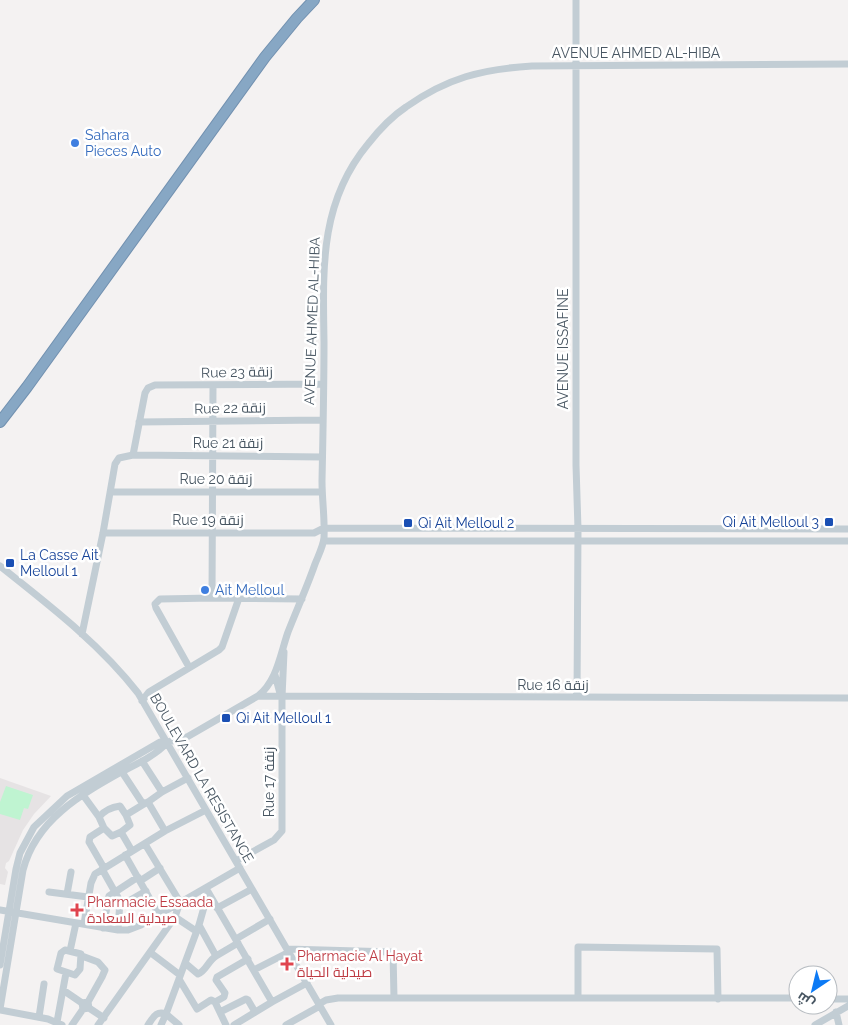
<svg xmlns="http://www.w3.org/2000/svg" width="848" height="1025" font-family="Raleway,Cairo,sans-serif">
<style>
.education{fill:#e6e3e4}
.pitch{fill:#bff4d1}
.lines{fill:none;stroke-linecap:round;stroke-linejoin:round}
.highway-casing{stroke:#7291b0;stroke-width:12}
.minor{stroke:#c2cdd4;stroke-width:7}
.highway{stroke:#87a7c4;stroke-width:10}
.shop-dot{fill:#3f7fe0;stroke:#fff;stroke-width:2}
.transit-dot{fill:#1a4fb4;stroke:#fff;stroke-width:2}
.health-dot{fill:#e0444e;stroke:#fff;stroke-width:2}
.labels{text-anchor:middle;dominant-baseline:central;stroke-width:5;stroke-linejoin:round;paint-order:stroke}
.street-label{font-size:14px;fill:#485662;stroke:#fff}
.shop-label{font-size:14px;fill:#366cbe;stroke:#fff;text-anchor:start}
.transit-label{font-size:14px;fill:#164399;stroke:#fff;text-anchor:start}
.health-label{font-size:14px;fill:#be3a42;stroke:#fff;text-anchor:start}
</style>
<rect width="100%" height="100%" fill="#f4f2f2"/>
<path class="education" d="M0 778 51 796 34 814 23 830 9 861 6 863 5 868 8 872 5 885 0 884Z"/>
<path class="pitch" d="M6 786 33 795 28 809 24 808 20 820 0 814V802Z"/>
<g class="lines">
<g class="highway-casing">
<path id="highway" d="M0 422 27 387 265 57 297 18 314 0"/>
</g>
<path class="minor" d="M576 0V465L578 529 577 697
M139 422 322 420
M133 455 145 393 148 388 155 385 323 384
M111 492H322
M103 533H314L324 528 848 529
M324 541H848
M0 566C49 605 100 644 138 693L331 1025
M212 598 213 385
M82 634 103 533 115 464 119 458 133 455 322 457
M189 667 156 608 155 604 160 599 212 598 302 599
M275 675 281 697
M258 696 848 698
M142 701 149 692 219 650 222 647 239 598
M142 761 162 792 148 802
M122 772 141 801 144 804 148 802 165 831
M162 792 188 778
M83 795 99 817
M104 828 112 836 121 832 130 825 126 815 144 804
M121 832 132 851
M125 855 159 915
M236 861 274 840 282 831V697L284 652
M104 868 89 842 90 837 104 828 99 817C104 811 112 807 120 806L126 815
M102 869 120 901 118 930
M140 881 160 868
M207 890 272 1002
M49 892 88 897
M67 894 71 872
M120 906 146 891
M217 908 252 889
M0 910 118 930H128L141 925 240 868
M175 917 196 931
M84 924 91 883 95 874 165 831 206 810
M103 928 109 896 138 877
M236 939 270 919
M287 949 393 952 394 998
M65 950 81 954 80 969 75 975 57 969 61 953Z
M70 951 76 923
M151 953 180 975
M82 956 98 962 105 970 102 977 88 1002 89 1008 83 1009 82 1003 88 1002
M216 956 238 943
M185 963 198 974C206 971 208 961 216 956L199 925
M0 965 16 869 20 853 34 827 67 796 160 742H168L187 737 258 696C277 681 280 655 288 632 297 609 307 587 315 564 318 556 323 547 324 538 325 519 322 500 322 481 323 434 324 388 324 342 323 270 319 203 368 144 379 130 391 117 406 107 447 78 482 69 532 66L848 64
M254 970 289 952
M179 979 197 1009 211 1000 215 1002 224 997 225 993 216 980 217 977 248 959
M63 990 82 1003
M578 998V947L717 949 718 999
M828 999H848
M215 1002 226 1025
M319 1004 326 1000 338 998H798
M89 1008 104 1018
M0 1009 23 870C36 820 80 795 123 771 139 763 156 755 168 742
M0 1010 48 1019 62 1025
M220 1012 246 999 248 1000 255 1012
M836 1012 839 1025
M39 1017 44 984
M57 1022 66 973
M72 1025 83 1009
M98 1025 175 917 180 902 145 844
M148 1025C153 1018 156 1010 166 1014L161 1025
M179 1025 166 1014 199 925 208 893
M234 1025 272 1002 307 983
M286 1025 320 1006
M815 1025 848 1006"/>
<use href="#highway" class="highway"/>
</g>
<g class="shop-dot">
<circle cx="75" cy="143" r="5"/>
<circle cx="205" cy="590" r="5"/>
</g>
<g class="transit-dot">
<rect x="824" y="517" width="10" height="10" rx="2.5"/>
<rect x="403" y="518" width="10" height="10" rx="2.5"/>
<rect x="5" y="558" width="10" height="10" rx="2.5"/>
<rect x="221" y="713" width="10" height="10" rx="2.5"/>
</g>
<g class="health-dot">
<path d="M74.5 902.5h5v5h5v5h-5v5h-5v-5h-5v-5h5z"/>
<path d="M284.5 956.5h5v5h5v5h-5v5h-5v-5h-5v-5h5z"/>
</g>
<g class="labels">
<g class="street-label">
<text x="636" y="53">AVENUE AHMED AL-HIBA</text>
<text transform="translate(312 321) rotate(-88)">AVENUE AHMED AL-HIBA</text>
<text transform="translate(563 349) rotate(-90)">AVENUE ISSAFINE</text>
<text transform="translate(237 372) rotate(-1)">Rue 23 زنقة</text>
<text transform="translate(230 408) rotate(-1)">Rue 22 زنقة</text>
<text x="228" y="443">Rue 21 زنقة</text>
<text x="216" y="479">Rue 20 زنقة</text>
<text x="208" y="520">Rue 19 زنقة</text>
<text x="553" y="685">Rue 16 زنقة</text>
<text transform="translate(202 778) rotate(60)">BOULEVARD LA RESISTANCE</text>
<text transform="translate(269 782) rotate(-90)">Rue 17 زنقة</text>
</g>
<g class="shop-label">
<text x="85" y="135">Sahara<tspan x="85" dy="16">Pieces Auto</tspan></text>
<text x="215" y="590">Ait Melloul</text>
</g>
<g class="transit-label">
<text x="819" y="522" text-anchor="end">Qi Ait Melloul 3</text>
<text x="418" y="523">Qi Ait Melloul 2</text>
<text x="20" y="555">La Casse Ait<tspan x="20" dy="16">Melloul 1</tspan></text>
<text x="236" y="718">Qi Ait Melloul 1</text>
</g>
<g class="health-label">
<text x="87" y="902">Pharmacie Essaada<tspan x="87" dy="16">صيدلية السعادة</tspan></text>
<text x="297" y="956">Pharmacie Al Hayat<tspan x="297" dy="16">صيدلية الحياة</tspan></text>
</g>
</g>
<g transform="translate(813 990) rotate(215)"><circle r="24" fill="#ffffff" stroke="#b6bbc0"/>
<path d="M0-4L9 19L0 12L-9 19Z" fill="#0c7af5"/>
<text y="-8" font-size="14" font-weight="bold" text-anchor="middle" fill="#485662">ش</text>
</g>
</svg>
